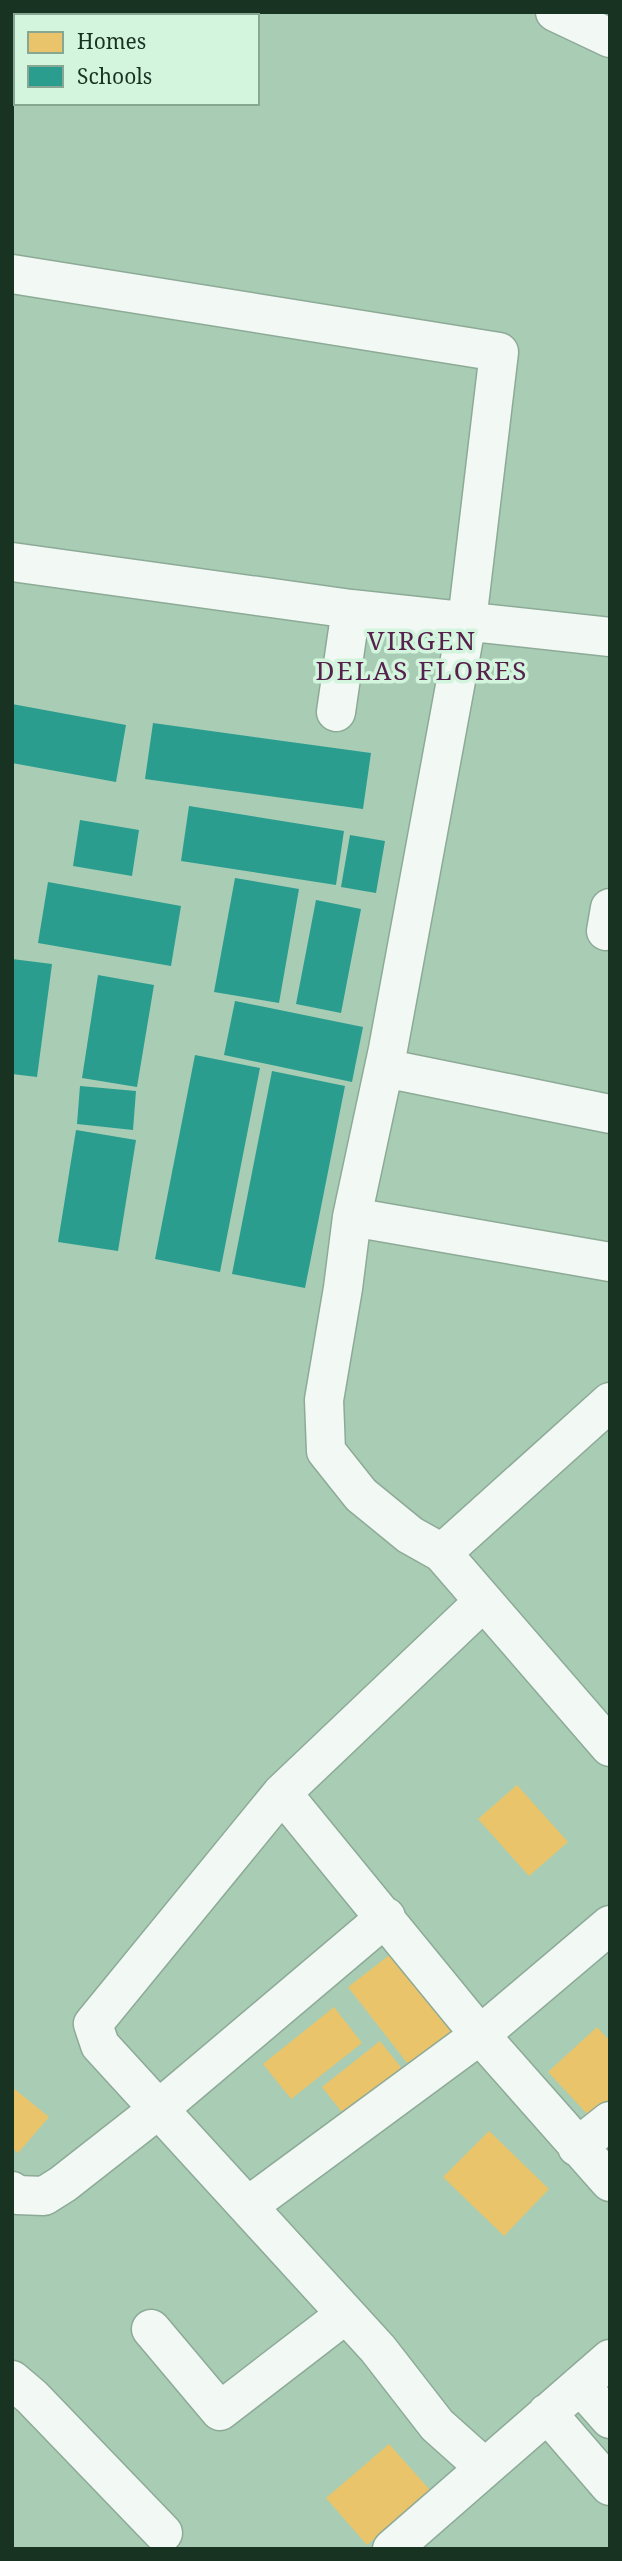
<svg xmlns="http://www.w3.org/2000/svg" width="622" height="2561" font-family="'Noto Serif',serif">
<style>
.homes{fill:#e9c46a}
.schools{fill:#2a9d8f}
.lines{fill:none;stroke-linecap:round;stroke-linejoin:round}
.minor-casing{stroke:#8daa97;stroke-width:41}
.minor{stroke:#f2f8f4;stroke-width:38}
.labels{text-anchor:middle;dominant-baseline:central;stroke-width:7;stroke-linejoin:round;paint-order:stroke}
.quarter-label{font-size:26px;letter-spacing:2px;fill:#56214d;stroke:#d3f4dd}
</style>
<rect width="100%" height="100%" fill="#a8cdb4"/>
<path class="homes" d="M517 1785 568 1842 529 1876 478 1819Z
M396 1950 463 2036 415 2073 348 1987Z
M334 2007 362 2043 291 2099 263 2064Z
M597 2027 610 2041V2100L591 2118 548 2072Z
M380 2041 407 2075 349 2121 322 2087Z
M12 2087 49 2117 18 2153 12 2148Z
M489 2131 549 2189 504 2236 443 2177Z
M389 2444 430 2490 367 2545 326 2498Z"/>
<path class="schools" d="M12 704 126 725 116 782 12 763Z
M153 723 371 753 363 809 145 779Z
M189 806 344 831 336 885 181 861Z
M80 820 139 830 132 876 73 866Z
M350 835 385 841 376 893 341 887Z
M235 878 299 889 279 1003 214 992Z
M48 882 181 906 171 966 38 943Z
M316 900 361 909 341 1013 296 1004Z
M12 959 52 964 37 1077 12 1074Z
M98 975 154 985 137 1087 82 1078Z
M235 1001 363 1027 352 1082 224 1055Z
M195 1055 260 1068 220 1272 155 1259Z
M272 1071 345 1086 305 1288 232 1274Z
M80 1086 136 1091 133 1130 77 1124Z
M76 1130 136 1140 118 1251 58 1242Z"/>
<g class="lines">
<g class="minor-casing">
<path id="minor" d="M555 12 610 38
M12 274 499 352 467 621 388 1049 352 1217 343 1288 324 1400 326 1451 361 1495 410 1535 442 1553 610 1747
M12 562 351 609 610 637
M336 712 351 609
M606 931 610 908
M384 1068 610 1114
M352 1217 610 1262
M442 1553 610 1402
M483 1602 282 1793 93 2024 100 2045 378 2349 437 2425 484 2467
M282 1793 480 2035 610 2182
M577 2147 610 2121
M12 2191 17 2195 44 2196 63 2184 160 2108 386 1917
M248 2206 480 2035 610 1925
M151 2329 220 2411 346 2314
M12 2380 32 2397 163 2533
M580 2385 610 2419
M547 2413 610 2486
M392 2549 610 2359"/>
</g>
<use href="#minor" class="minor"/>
</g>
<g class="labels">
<g class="quarter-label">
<text x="422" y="640">VIRGEN<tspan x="422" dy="30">DELAS FLORES</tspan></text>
</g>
</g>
<rect width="622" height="2561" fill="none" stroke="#183322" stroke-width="28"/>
<rect x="14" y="14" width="245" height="91" fill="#d3f4dd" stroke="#88a792" stroke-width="2"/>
<rect x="28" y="32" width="35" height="21" fill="#e9c46a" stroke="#88a792" stroke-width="2"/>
<text x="77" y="49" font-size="21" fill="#183322">Homes</text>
<rect x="28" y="66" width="35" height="21" fill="#2a9d8f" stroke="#88a792" stroke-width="2"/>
<text x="77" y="84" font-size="21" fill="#183322">Schools</text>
</svg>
